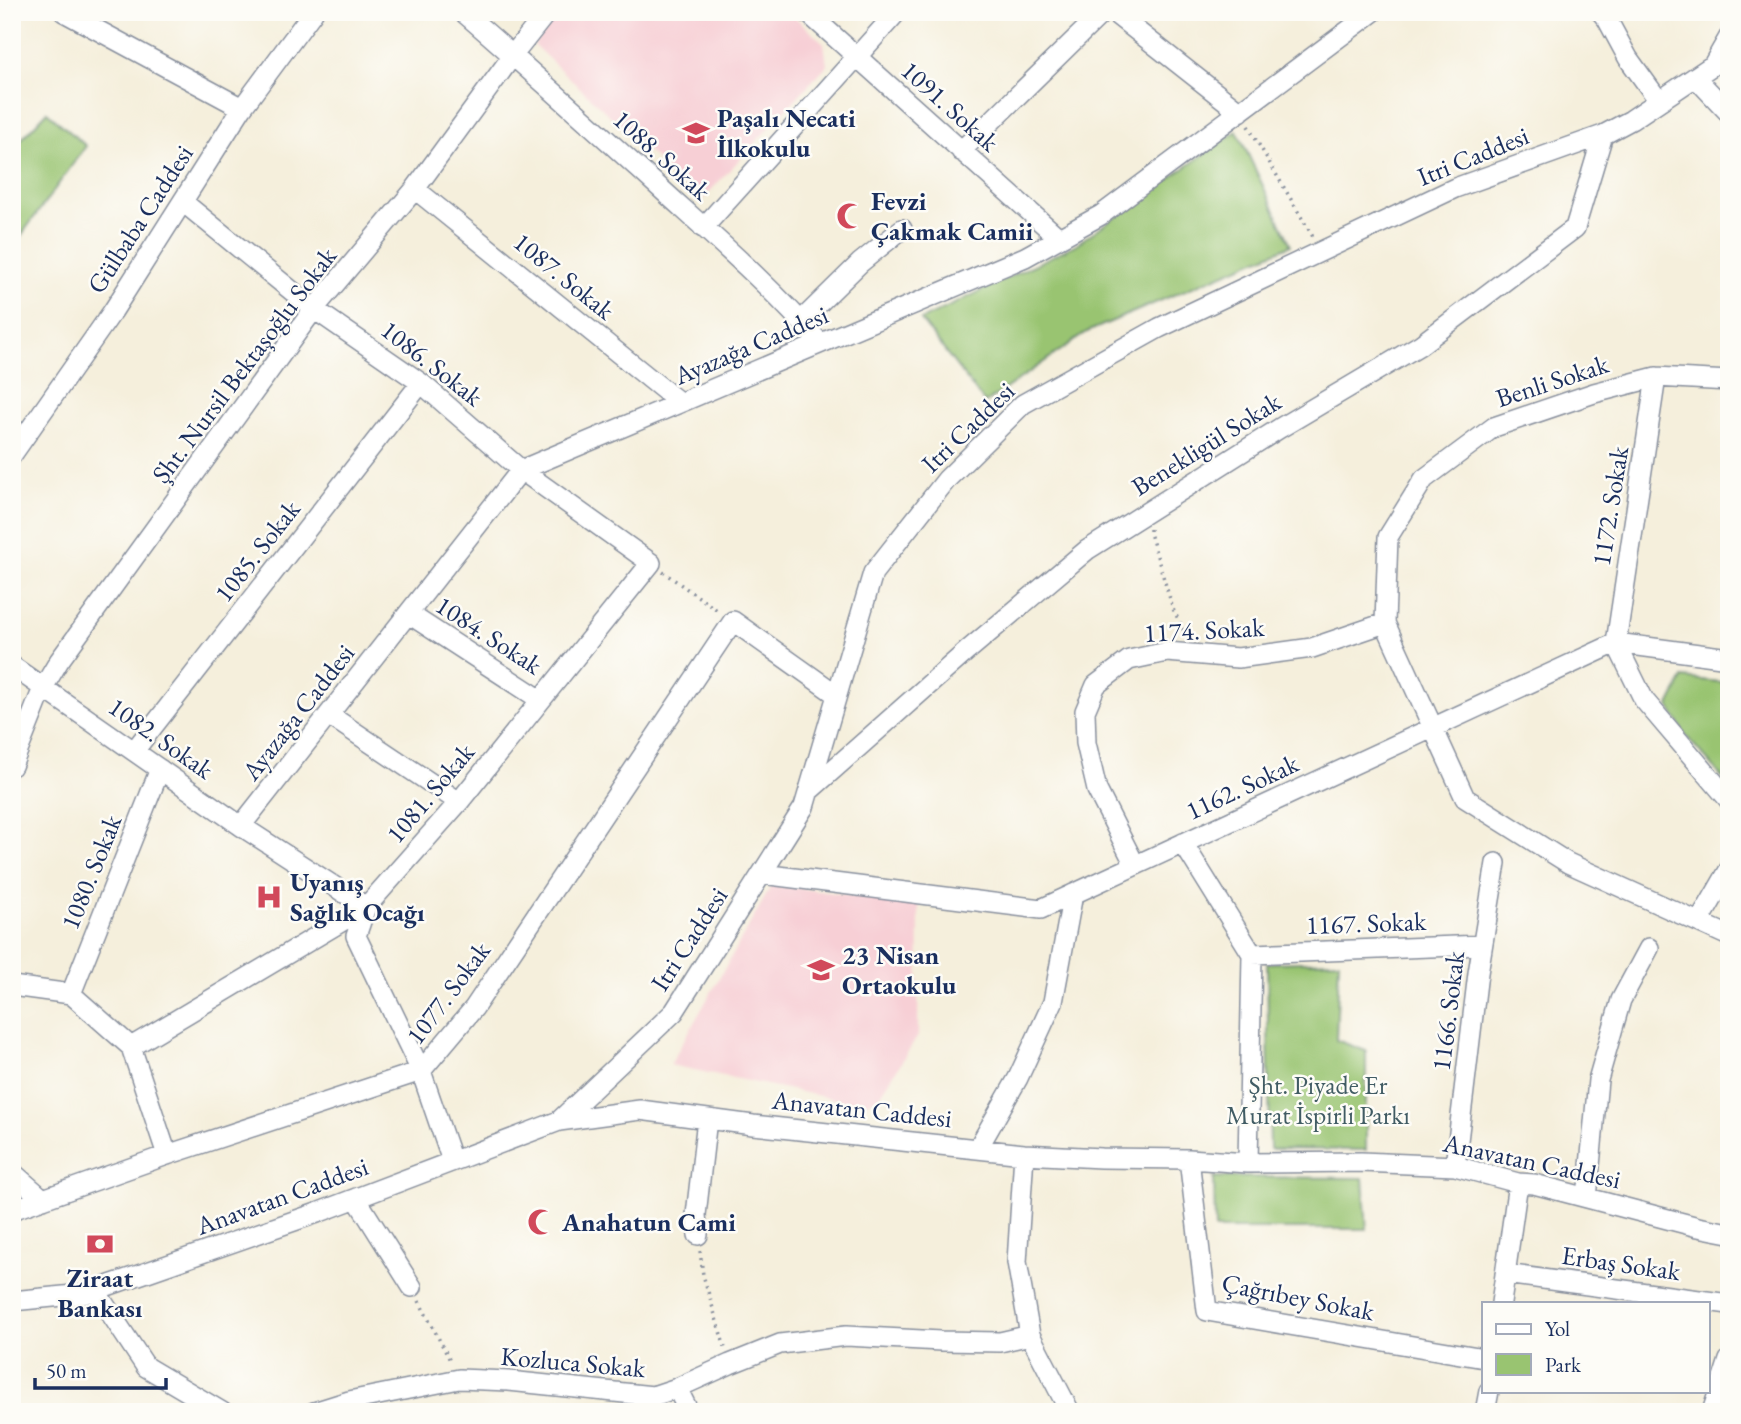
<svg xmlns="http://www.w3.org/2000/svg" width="1741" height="1424" font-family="'EB Garamond',serif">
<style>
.built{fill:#f7cfd5}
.green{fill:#99c471;stroke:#5a7a68;stroke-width:2}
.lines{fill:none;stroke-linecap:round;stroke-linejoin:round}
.minor-casing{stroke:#888f9d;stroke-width:22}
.path{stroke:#888f9d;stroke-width:3.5;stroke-dasharray:2 5;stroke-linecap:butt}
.minor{stroke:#fff;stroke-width:19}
.labels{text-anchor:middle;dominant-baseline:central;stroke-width:5;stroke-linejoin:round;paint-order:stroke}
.street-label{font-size:26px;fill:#1b2f5e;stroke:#fdfcf7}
.poi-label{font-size:26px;font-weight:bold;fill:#1b2f5e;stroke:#fdfcf7;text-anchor:start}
.park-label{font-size:26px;fill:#415c64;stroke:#fdfcf7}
</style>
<rect width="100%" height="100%" fill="#fdfcf7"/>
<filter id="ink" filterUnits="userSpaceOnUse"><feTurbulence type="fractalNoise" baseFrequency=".0143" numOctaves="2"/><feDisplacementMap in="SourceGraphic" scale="14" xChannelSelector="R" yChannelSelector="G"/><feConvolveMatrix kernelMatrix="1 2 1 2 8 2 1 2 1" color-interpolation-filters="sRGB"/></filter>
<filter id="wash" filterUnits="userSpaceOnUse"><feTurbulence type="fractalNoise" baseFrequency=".00686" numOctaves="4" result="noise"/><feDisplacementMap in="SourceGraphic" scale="28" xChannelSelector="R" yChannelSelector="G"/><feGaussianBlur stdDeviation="1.57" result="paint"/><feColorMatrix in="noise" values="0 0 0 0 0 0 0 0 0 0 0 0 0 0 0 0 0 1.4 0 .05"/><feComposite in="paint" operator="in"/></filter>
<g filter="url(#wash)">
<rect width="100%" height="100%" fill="#f5efdc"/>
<path class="built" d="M561 12H789L824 43 827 65 701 201 534 45Z
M772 885 919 904 918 1036 878 1099 859 1104 670 1065Z"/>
<path class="green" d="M47 112 86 146 12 248V149Z
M1237 131 1291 245 1087 332 985 403 921 320 1075 245Z
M1683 678 1729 683V785L1686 736 1669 706Z
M1339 961 1336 1040 1366 1051V1150L1270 1149 1267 963Z
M1214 1177 1363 1178 1367 1229H1215Z"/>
</g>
<g filter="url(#ink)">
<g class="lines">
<g class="minor-casing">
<path id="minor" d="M64 12 242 108
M463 12C529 69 594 128 659 187 714 237 772 287 820 343
M807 12 1059 238
M1113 12 1240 112
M1601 12 1607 19 1628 58 1659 101
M1695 77 1729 113
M961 151 1103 12
M415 189 680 403
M703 228 897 12
M801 321 860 263 902 229
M1729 381 1656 377 1594 393 1494 427 1424 479 1388 537 1385 623 1465 798 1568 863 1729 936
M12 455 113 311 242 108 313 12
M409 614 541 700
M1616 643 1656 377
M1616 643 1644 700 1729 800
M12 666 241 826 366 907 356 936 421 1071 452 1161
M329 715 459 802
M134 751 421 383
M12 766 43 688 59 661 314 309 415 189 513 55 547 12
M809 791 967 651 1087 550 1280 428 1420 345 1575 228 1603 135
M241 826 521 470 1025 257 1101 215 1373 12
M1183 843 1252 954 1248 1163
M1135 865 1097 790 1086 743 1085 711 1096 685 1129 660 1167 652 1238 658 1312 648 1385 623
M762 874 1041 909 1616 643 1729 658
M1699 922 1729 870
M1252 954 1482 945
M12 986 71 994 131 1047 167 1155
M71 994 160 769
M131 1047 366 907 459 802 651 563 521 470 421 383 314 309 183 202
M559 1121 674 1012 804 807 873 573 947 479 1023 404 1159 328 1455 188 1603 135 1631 120 1713 65 1729 37
M978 1148 1018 1078 1053 1002 1073 894
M1024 1154 1017 1262 1030 1335 1070 1412
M1189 1159 1207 1311 1484 1358
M1455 1166 1478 973 1496 863
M12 1172 43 1199
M356 1198 412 1287
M1587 1198 1598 1080 1621 1000 1649 948
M12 1210 167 1155 421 1071 474 1008 733 621 837 695
M698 1235 696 1215 707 1119
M1505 1274 1729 1304
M95 1290 146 1367 222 1412
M12 1301 84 1294 317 1213 559 1121 640 1110 753 1125 1024 1154 1101 1158 1189 1159 1248 1163 1361 1162 1455 1166 1518 1183 1534 1184 1698 1227 1729 1233
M1501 1303 1518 1183
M677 1388 689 1412
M314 1412 349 1401 459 1379 509 1381 653 1396 677 1388 730 1364 780 1344 846 1336 941 1341 1000 1342 1030 1335
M1485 1412 1489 1391
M1712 1412 1729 1360"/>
</g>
<path class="path" d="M1248 126 1313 237
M1150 529V533L1173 609 1187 637
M663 572 720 612
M700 1251 703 1275 725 1348
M419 1301 451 1362"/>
<use href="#minor" class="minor"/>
</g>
</g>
<defs>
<g id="school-bare" transform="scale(2.1)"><path d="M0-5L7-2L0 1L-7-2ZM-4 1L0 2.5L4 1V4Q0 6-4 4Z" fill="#d1495b" stroke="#fdfcf7" stroke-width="2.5" paint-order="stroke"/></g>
<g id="mosque-bare" transform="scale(2.1)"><path d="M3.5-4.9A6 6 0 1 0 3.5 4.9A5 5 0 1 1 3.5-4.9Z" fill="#d1495b" stroke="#fdfcf7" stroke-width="2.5" paint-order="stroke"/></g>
<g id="hospital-bare" transform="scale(2.1)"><path d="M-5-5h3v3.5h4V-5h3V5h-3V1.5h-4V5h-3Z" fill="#d1495b" stroke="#fdfcf7" stroke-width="2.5" paint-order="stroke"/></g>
<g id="bank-bare" transform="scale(2.1)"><path d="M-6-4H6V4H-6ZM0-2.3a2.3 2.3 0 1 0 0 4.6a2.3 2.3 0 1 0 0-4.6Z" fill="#d1495b" stroke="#fdfcf7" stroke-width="2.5" paint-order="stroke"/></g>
</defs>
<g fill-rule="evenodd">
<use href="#school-bare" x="696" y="133"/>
<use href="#mosque-bare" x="850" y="216"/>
<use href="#hospital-bare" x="269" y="897"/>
<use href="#school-bare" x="821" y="970"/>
<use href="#mosque-bare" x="541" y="1222"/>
<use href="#bank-bare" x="100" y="1244"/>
</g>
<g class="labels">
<g class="street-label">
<text transform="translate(950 106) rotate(42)">1091. Sokak</text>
<text transform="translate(662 155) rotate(42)">1088. Sokak</text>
<text transform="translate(1473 156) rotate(-22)">Itri Caddesi</text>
<text transform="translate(140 219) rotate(-57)">Gülbaba Caddesi</text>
<text transform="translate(564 276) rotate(39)">1087. Sokak</text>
<text transform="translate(751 345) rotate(-23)">Ayazağa Caddesi</text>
<text transform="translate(432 363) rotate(38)">1086. Sokak</text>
<text transform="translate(244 365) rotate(-53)">Şht. Nursil Bektaşoğlu Sokak</text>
<text transform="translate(1552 381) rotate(-18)">Benli Sokak</text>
<text transform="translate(968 427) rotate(-44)">Itri Caddesi</text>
<text transform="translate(1206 444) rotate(-32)">Benekligül Sokak</text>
<text transform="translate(1610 506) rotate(-81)">1172. Sokak</text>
<text transform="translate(257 551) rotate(-52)">1085. Sokak</text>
<text transform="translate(1204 630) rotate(-3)">1174. Sokak</text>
<text transform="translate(489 635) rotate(33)">1084. Sokak</text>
<text transform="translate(298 712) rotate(-52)">Ayazağa Caddesi</text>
<text transform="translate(161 738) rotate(35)">1082. Sokak</text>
<text transform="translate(1242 787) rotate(-25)">1162. Sokak</text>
<text transform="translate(430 793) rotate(-50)">1081. Sokak</text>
<text transform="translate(91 872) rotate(-68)">1080. Sokak</text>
<text transform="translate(1366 923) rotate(-2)">1167. Sokak</text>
<text transform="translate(689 939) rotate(-57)">Itri Caddesi</text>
<text transform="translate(448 993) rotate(-53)">1077. Sokak</text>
<text transform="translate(1448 1011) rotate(-83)">1166. Sokak</text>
<text transform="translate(862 1109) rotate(6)">Anavatan Caddesi</text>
<text transform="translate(1532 1161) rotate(12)">Anavatan Caddesi</text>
<text transform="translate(282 1196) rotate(-20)">Anavatan Caddesi</text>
<text transform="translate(1621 1263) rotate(8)">Erbaş Sokak</text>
<text transform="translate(1298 1297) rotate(11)">Çağrıbey Sokak</text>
<text transform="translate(573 1362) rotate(5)">Kozluca Sokak</text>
</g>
<g class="poi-label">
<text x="717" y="118">Paşalı Necati<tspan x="717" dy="30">İlkokulu</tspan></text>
<text x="871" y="201">Fevzi<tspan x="871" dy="30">Çakmak Camii</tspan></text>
<text x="290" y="882">Uyanış<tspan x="290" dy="30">Sağlık Ocağı</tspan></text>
<text x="842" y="955">23 Nisan<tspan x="842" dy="30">Ortaokulu</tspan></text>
<text x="562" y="1222">Anahatun Cami</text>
<text x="100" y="1278" text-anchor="middle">Ziraat<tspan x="100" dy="30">Bankası</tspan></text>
</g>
<g class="park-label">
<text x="1318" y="1085">Şht. Piyade Er<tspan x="1318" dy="30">Murat İspirli Parkı</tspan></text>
</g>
</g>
<rect width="1741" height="1424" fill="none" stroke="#fdfcf7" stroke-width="42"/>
<rect x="1482" y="1302" width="228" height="91" fill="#fdfcf7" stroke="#a3aaba" stroke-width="2"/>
<rect x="1496" y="1324" width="35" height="10" fill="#ffffff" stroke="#a3aaba" stroke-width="2"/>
<text x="1545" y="1336" font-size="21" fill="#1b2f5e">Yol</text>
<rect x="1496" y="1354" width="35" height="21" fill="#99c471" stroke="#a3aaba" stroke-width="2"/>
<text x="1545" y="1372" font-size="21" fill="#1b2f5e">Park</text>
<path d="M35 1378v10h131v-10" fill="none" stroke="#1b2f5e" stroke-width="3.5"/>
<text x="46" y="1378" font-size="21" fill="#1b2f5e" stroke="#fdfcf7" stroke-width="5" paint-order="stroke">50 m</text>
</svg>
